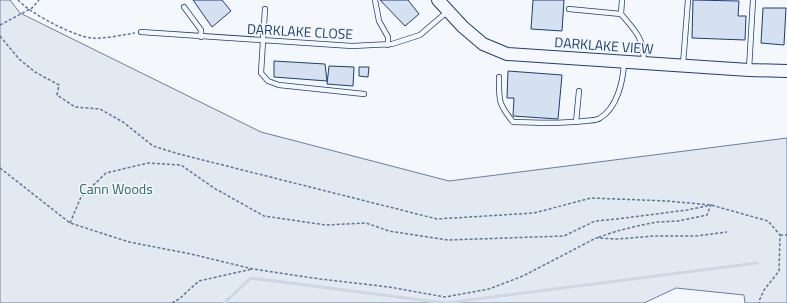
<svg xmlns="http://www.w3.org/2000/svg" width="787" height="303" font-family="'Titillium Web',sans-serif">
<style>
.green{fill:#e3e9f0;stroke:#687fa3}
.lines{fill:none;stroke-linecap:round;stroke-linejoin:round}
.stream{stroke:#cfd7e4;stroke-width:3}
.building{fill:#d5e0f0;stroke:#1d3f73}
.lane-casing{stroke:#1d3f73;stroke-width:6}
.secondary-casing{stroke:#1d3f73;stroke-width:14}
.path{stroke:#5e769c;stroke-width:1.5;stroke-dasharray:3 2;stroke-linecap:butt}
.lane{stroke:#f4f7fb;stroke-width:4.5}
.secondary{stroke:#f4f7fb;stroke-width:12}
.labels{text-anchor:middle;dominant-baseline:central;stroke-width:3;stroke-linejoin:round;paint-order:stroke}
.street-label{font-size:14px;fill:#1d3f73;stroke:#f4f7fb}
.park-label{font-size:14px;fill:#2c6c60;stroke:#f4f7fb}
</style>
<rect width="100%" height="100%" fill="#f4f7fb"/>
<path class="green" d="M0 0H10L20 13 261 132 449 181 787 138V303H745L744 295 676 288 644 303H0Z"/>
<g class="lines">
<path class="stream" d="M224 303 251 278 445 303 757 263"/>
</g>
<path class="building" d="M193 0H222L231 11 212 27Z
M380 0H408L419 14 405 26Z
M533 0H564L562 31 531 29Z
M693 0 739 1 738 16H746L745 40 692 38Z
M763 8H786L784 45 761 43Z
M274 61 325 64 327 81 274 77Z
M329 66 354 67 353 86 327 84Z
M359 67H369L368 77 359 76Z
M508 71 562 75 558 119 513 116 514 98H507Z"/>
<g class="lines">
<g class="lane-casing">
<path id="lane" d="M375 0 379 21 388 37V45
M184 7 201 30V37
M265 9 261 73 268 81 279 85 364 94
M569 9 621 14C637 33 643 37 644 63
M621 14 622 0
M141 32 352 46 392 44 420 35 448 11
M683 64 688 0
M749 69 753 0
M499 77C499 101 498 103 513 122 537 123 561 124 585 121 589 120 596 121 600 118 617 108 623 82 624 63
M576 122 579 91"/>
</g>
<g class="secondary-casing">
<path id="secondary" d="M438 0 463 27 483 44 507 54 749 70 787 71"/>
</g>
<path class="path" d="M18 0C31 14 73 36 92 38 105 39 121 35 135 33
M0 25 32 8 39 0
M0 36 19 59 35 72 59 85 57 95 75 107 100 109 123 122 153 146 179 154 437 219 534 213 591 198 667 201 711 205 768 221 780 235 779 271 764 290 759 301V303
M0 168 70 223 129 242 191 254 253 269 320 279 389 287 445 297 489 289 523 276 596 238
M70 223 81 197 106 173 148 163 181 165 214 188 264 216 326 225 366 223 389 231 448 240 564 236 595 221 617 219 687 210 711 205 707 215 678 221 657 222 637 226 617 231 596 238 618 239 654 236H696L727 232
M780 235H787
M172 303 179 299 199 281 252 269"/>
<use href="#lane" class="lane"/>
<use href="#secondary" class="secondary"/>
</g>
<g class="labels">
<g class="street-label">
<text transform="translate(300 31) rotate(3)">DARKLAKE CLOSE</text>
<text transform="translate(604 45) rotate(4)">DARKLAKE VIEW</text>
</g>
<g class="park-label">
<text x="116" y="188">Cann Woods</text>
</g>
</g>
</svg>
